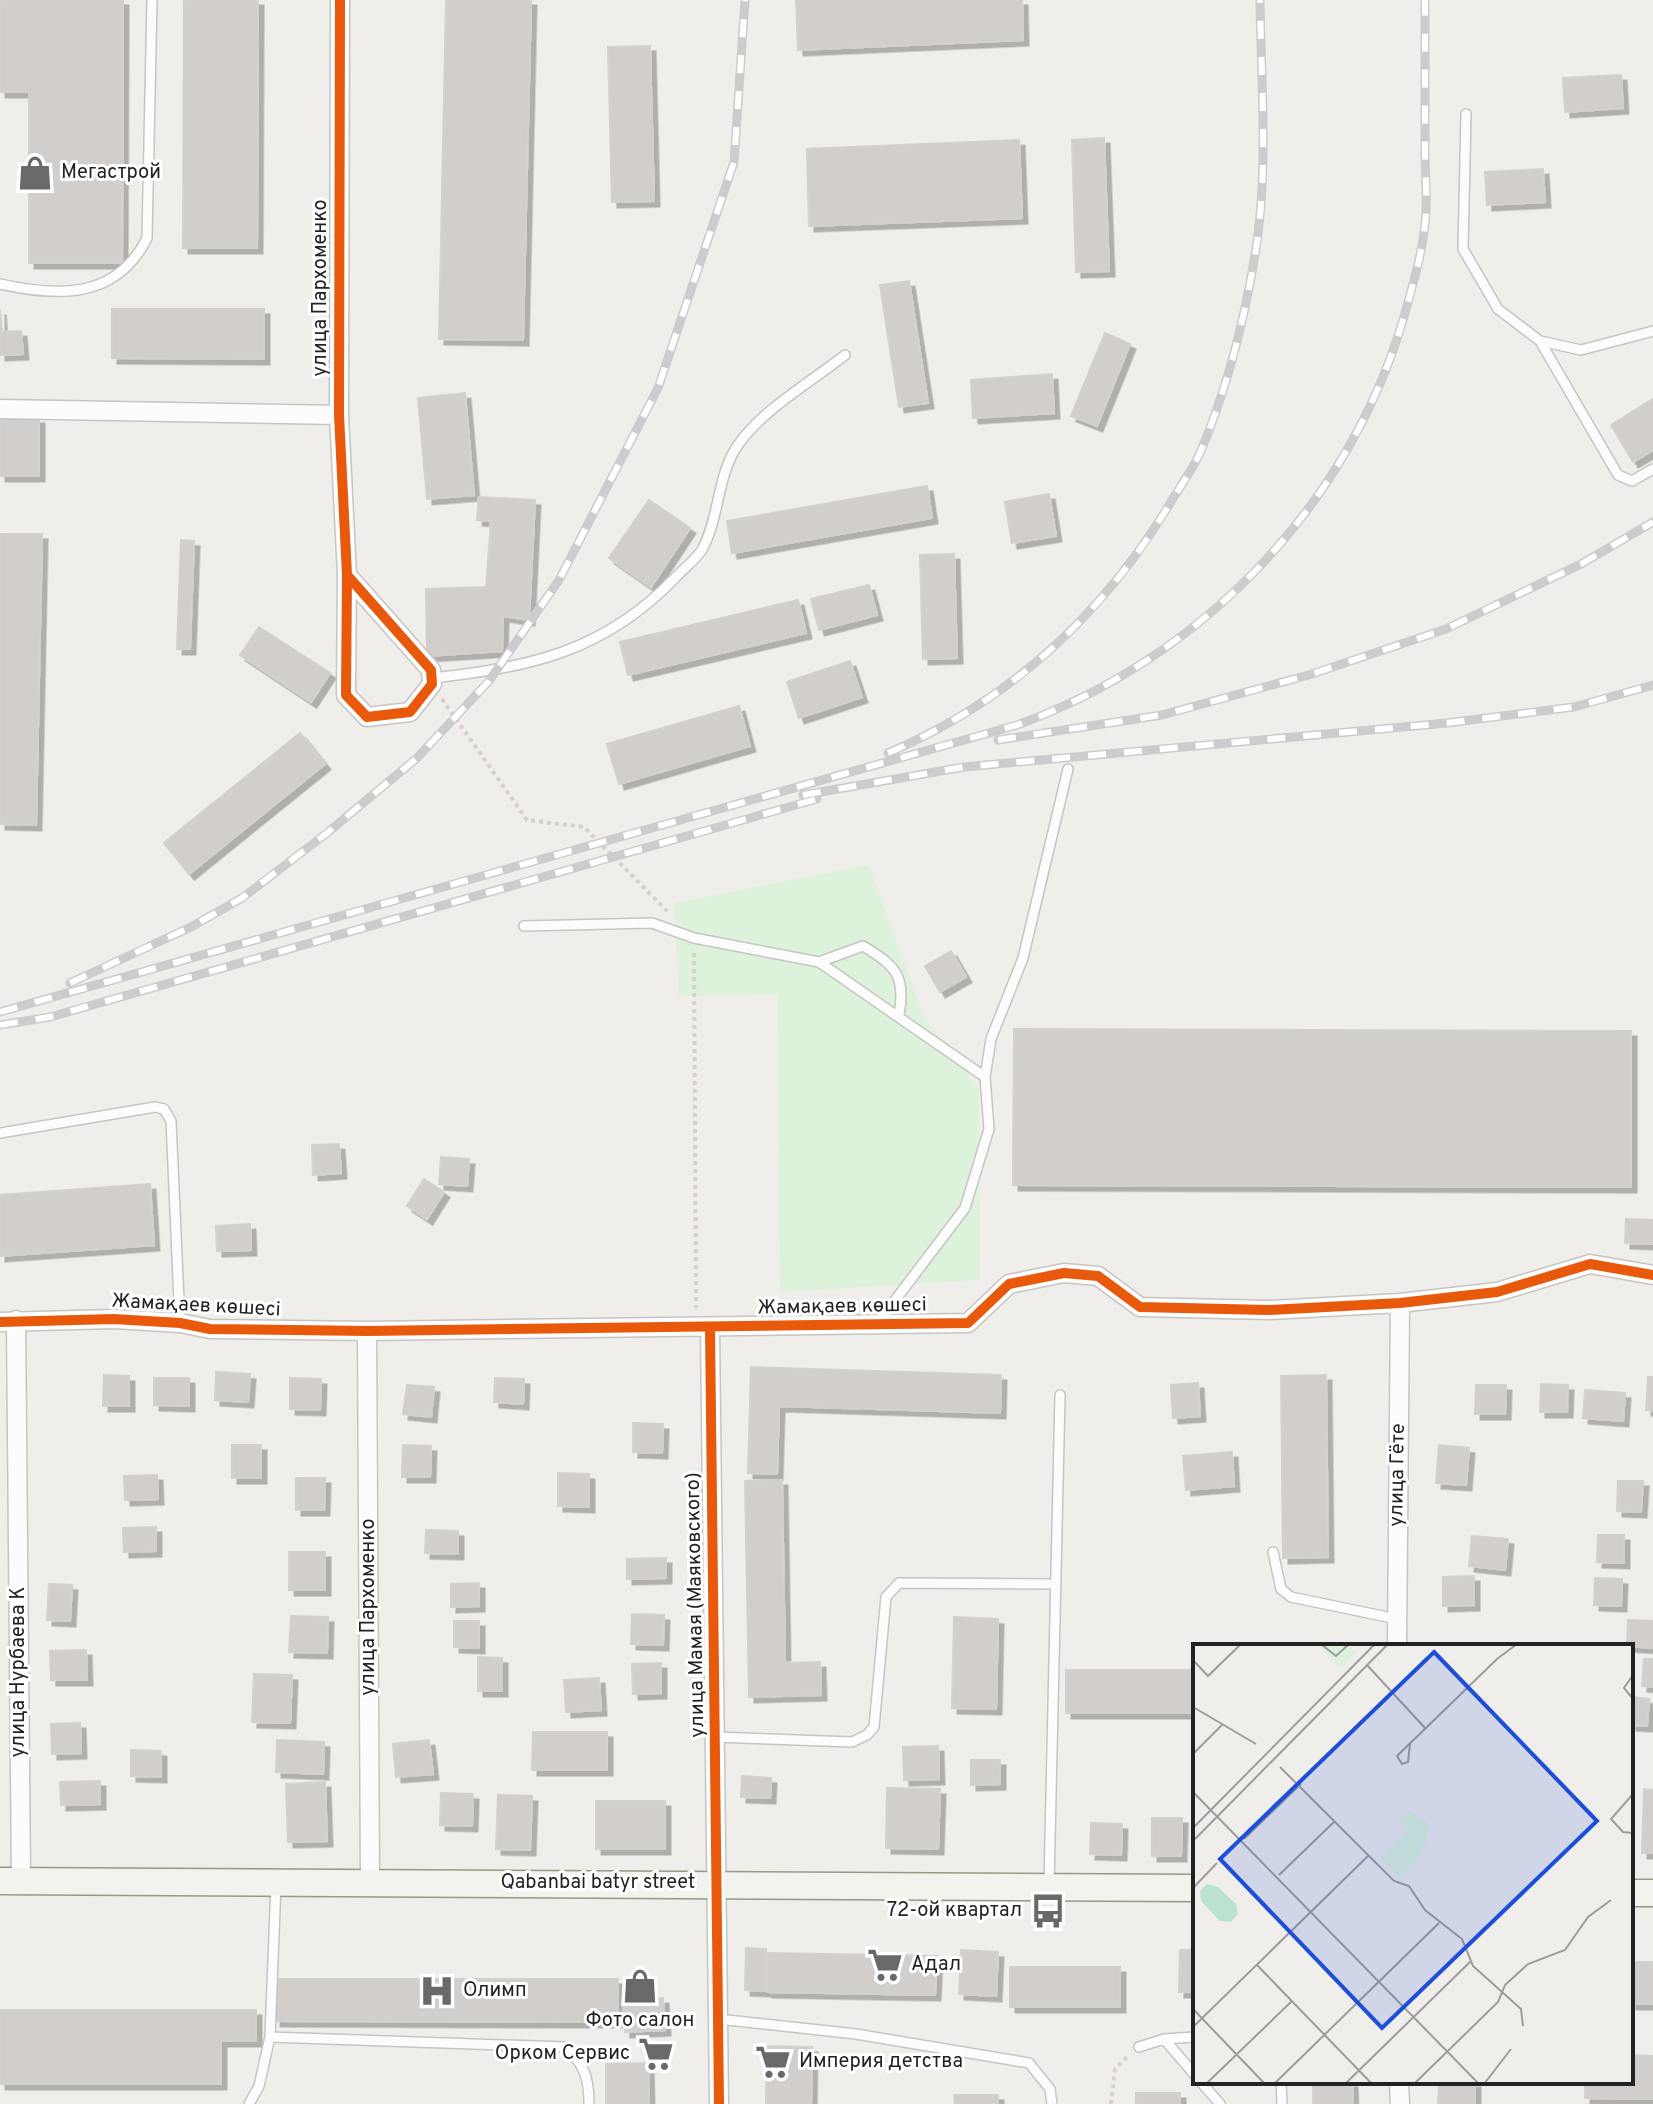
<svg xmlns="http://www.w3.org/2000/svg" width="1653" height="2104" font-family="Overpass,sans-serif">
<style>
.park{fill:#dcf2da}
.building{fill:#d1cecc;stroke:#d3d0cd;stroke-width:2;filter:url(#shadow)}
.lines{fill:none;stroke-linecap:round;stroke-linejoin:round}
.lane-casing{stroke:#c6c5c3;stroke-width:12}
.street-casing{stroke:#c6c5c3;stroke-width:21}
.secondary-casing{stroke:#989884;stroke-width:29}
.path{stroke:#dacece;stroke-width:4;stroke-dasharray:4 4;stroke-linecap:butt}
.lane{stroke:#fdfcfc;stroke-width:9}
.street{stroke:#fdfcfc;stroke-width:18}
.secondary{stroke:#f3f3ed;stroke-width:26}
.rail-casing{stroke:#ccc;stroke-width:9}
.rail{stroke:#fff;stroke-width:6;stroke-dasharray:18;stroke-linecap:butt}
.cycleway-casing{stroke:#fff;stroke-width:15}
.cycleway{stroke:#e8590c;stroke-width:10}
.labels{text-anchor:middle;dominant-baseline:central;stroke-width:6;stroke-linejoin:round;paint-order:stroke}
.poi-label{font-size:20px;fill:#222;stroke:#fff;text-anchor:start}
.street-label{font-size:20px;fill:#222;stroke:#fff}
.inset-road{fill:none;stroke:#9e9c9b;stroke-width:2}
.view{fill:#1d4ed8;fill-opacity:0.15;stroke:#1d4ed8;stroke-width:4}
.inset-edge{fill:none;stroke:#222;stroke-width:4}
</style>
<defs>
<filter id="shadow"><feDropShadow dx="5.5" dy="5.5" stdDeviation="0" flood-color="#0004"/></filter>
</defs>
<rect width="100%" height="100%" fill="#f0eeeb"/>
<path class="park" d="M869 865 923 1015 979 1089 980 1280 780 1292 777 995 679 996 674 903Z"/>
<path class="building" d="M0 0H123L122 263H29V92H0Z
M184 0H258L257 248H183Z
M446 0H531L523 340 439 339Z
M796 0H1022L1023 40 798 50Z
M650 46 654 201 612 202 608 47Z
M1621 75 1623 108 1565 112 1563 78Z
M1104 138 1109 271 1076 272 1072 140Z
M1019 140 1022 218 809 226 807 149Z
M1543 169 1545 202 1487 205 1485 172Z
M909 281 928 403 899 407 880 285Z
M0 309 2 332 21 331 23 354 0 355Z
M112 309H264V359L112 358Z
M1105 333 1130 344 1097 426 1071 416Z
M1052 374 1054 413 973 418 971 380Z
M465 393 474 495 427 499 418 398Z
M1653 399V450L1633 462 1611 425Z
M0 418H39V476H0Z
M927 486 932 518 732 553 727 521Z
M1049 494 1056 536 1012 543 1005 502Z
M479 497 535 500 529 620 503 616 502 651 427 656 426 589 486 587 491 521 477 520Z
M649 500 690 528 651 587 609 558Z
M0 534H42L36 825 0 824Z
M181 540 194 541 190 649H177Z
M954 554 957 658 923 659 920 555Z
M869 585 877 615 819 630 811 599Z
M798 600 806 633 628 675 620 642Z
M259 627 330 673 311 702 240 655Z
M850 661 862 697 799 718 787 682Z
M739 706 750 746 619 784 607 744Z
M300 733 325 764 189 874 164 843Z
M951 951 966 977 940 992 925 966Z
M1014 1029 1631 1031V1187L1013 1185Z
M339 1144 341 1173 313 1175 312 1145Z
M441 1157 469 1159 467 1186 439 1184Z
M424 1179 444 1192 427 1219 407 1206Z
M150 1184 154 1245 0 1256V1195Z
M1626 1219 1653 1220V1244L1625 1243Z
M250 1224 251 1250 217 1251 216 1226Z
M751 1367 1001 1375 1000 1413 779 1406 777 1474 748 1473Z
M216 1372 250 1374 248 1402 215 1400Z
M104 1375 129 1376V1406H103Z
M1326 1375 1328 1557 1283 1558 1281 1376Z
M1648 1377H1653V1411L1646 1410Z
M154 1378H189V1406L154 1405Z
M290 1378 321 1379 320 1410 290 1409Z
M495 1378 524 1379 523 1404 494 1402Z
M1198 1383 1200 1416 1173 1418 1171 1385Z
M1541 1384 1568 1385 1567 1412H1540Z
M407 1385 434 1387 431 1417 403 1414Z
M1476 1385H1506L1505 1414H1475Z
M1585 1390 1625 1393 1623 1421 1583 1418Z
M633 1423 663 1424 662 1453 633 1452Z
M232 1445H261V1478H232Z
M403 1445 431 1446 430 1477H402Z
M1439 1445 1469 1448 1466 1485 1436 1483Z
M1232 1452 1234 1486 1186 1490 1183 1456Z
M558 1473 589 1474V1507L558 1506Z
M157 1475 158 1499 125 1500 124 1476Z
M296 1478H325L324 1510H296Z
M782 1480 785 1663 820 1662 821 1695 749 1697 745 1481Z
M1618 1481H1643L1641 1512 1617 1511Z
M156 1527V1551L124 1552 123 1528Z
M426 1530 458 1531V1554L425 1553Z
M1598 1535H1624V1563L1597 1562Z
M1472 1536 1508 1539 1505 1570 1469 1566Z
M289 1552H325V1590H289Z
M666 1558V1578L627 1579V1559Z
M1474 1576V1605L1443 1606V1577Z
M1595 1578 1622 1579 1621 1606 1594 1605Z
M479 1583V1606L451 1607V1584Z
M49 1584 72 1585 70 1621 47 1620Z
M632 1614 664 1615 663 1645 631 1644Z
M291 1616 328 1617 327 1653 289 1652Z
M954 1617 998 1619 996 1709 952 1708Z
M1628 1620 1653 1621V1648L1627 1646Z
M454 1621H479V1648L454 1647Z
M86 1650 87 1680H51L50 1651Z
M478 1657 502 1658V1691H478Z
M1644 1659H1653V1687L1642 1686Z
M661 1663V1693L633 1694 632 1664Z
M1066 1670H1195V1713H1066Z
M254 1674 292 1675 290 1723 252 1722Z
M599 1678 601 1710 566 1712 564 1680Z
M1631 1697 1649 1699 1647 1726 1631 1725Z
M80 1723 81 1753 52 1754 51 1724Z
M533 1732H607V1770H532Z
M277 1740 324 1742 323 1774 276 1772Z
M429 1740 433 1774 396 1777 393 1744Z
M938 1746 939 1779 904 1780 903 1747Z
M131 1750 161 1751V1777L131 1776Z
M971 1760H1000V1784L971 1785Z
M742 1776 771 1778 770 1798 741 1797Z
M100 1781V1804L61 1805 60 1782Z
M325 1782 327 1841 288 1842 286 1784Z
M887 1788 940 1789 938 1849 886 1848Z
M1644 1789 1653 1790V1853H1642Z
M441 1793 473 1794 472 1826 440 1825Z
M498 1795 532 1796 530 1850 496 1849Z
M596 1801H665V1849H596Z
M1152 1818H1182L1181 1856H1152Z
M1091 1823 1122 1824 1121 1855 1090 1854Z
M746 1948 766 1949 765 1991 745 1990Z
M961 1950 998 1952 996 1996 959 1994Z
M1180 1950H1195V1992H1179Z
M768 1953 937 1956 935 1995 767 1992Z
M1631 1962H1653V2004H1631Z
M1010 1967H1120V2007H1010Z
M276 1979H618L617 2022 275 2021Z
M663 1998 665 2030 625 2032 623 2001Z
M0 2010H256V2041H221V2084H0Z
M767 2046 812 2047 811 2104H766Z
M1631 2055 1653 2056V2099L1585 2098V2082H1631Z
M648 2063 649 2104H606V2064Z
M1313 2082H1352L1353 2104H1313Z
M1439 2082H1475V2104H1438Z
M1136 2093H1180V2104H1136Z
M954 2095H998V2104H955Z"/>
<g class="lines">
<g class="lane-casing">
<path id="lane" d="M1466 114 1463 249 1498 309 1540 341 1618 475 1632 481 1653 469
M0 284C59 297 117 299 147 238L152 0
M1540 341 1581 350 1653 331
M433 678C530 667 603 652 674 579 683 569 697 559 703 548 720 515 717 475 738 445 763 409 811 382 845 355
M524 926 652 923 694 938 819 962 985 1077
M819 962 863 946C896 966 906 976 899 1015
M0 1133 155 1107 164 1109 171 1121 180 1323
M877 1324 965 1208 989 1129 985 1077 991 1039 1023 958 1068 769
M1273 1552 1281 1589 1291 1597 1397 1619
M715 1737 852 1742 867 1735 874 1727 886 1597 899 1583 1055 1584
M1049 1884 1060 1395
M718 2019 856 2034 1029 2063 1050 2089 1052 2104
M270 2037 276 1884
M1164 2039 1195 2075
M1139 2047 1164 2039 1195 2037
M1201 2082 1220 2104
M1281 2082 1282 2104
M249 2104 259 2086 270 2037 564 2047C584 2063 589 2077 589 2104"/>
</g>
<g class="street-casing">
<path id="street" d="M340 0 339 415 347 575 346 695 367 717 410 712 432 684 431 670 347 575
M0 409 339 415
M16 1320 21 1880
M0 1322 114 1319 180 1323 210 1329 367 1331 968 1323 1009 1284 1064 1273 1098 1276 1140 1307 1268 1310 1400 1303 1497 1292 1590 1264 1653 1275
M710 1328 719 2104
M367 1331 370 1883
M1397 1646 1400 1303
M1399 2082 1400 2104"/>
</g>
<g class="secondary-casing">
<path id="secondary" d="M0 1881 1195 1888
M1631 1893H1653"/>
</g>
<path class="path" d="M442 699 527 820 584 827 670 914
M694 953 696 1308
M1111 2104 1115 2069 1128 2056"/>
<use href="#lane" class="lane"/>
<use href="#street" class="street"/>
<use href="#secondary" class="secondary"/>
<g class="rail-casing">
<path id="rail" d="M998 740 1162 715 1312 674 1446 629 1581 564 1653 522
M888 753C1007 702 1098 620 1166 510 1177 491 1191 472 1200 453 1227 389 1244 322 1255 255 1269 172 1261 83 1260 0
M803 795 964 767 1447 723 1574 707 1653 685
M70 983 191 927 242 898 327 833 417 758 489 681 559 580 658 388 734 162 745 0
M0 1012 1017 725C1203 658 1351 504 1405 313 1413 284 1422 254 1425 224 1428 201 1425 176 1425 152 1425 101 1425 51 1425 0
M0 1025 50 1017 817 799"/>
</g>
<use href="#rail" class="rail"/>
<g class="cycleway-casing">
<path id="cycleway" d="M340 0 339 415 347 575 346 695 367 717 410 712 432 684 431 670 347 575
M0 1322 114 1319 180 1323 210 1329 367 1331 968 1323 1009 1284 1064 1273 1098 1276 1140 1307 1268 1310 1400 1303 1497 1292 1590 1264 1653 1275
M710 1328 719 2104"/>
</g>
<use href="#cycleway" class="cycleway"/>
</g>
<defs>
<g id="shop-bare" transform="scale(2.76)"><path d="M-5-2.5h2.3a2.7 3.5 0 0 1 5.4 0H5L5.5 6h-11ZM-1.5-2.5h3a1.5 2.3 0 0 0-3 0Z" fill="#6a6968" stroke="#fff" stroke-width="2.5" paint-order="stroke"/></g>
<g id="bus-bare" transform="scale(2.76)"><path d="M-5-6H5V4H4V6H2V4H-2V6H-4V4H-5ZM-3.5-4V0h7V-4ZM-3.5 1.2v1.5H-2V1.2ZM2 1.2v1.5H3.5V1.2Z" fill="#6a6968" stroke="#fff" stroke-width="2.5" paint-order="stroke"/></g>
<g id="supermarket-bare" transform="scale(2.76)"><path d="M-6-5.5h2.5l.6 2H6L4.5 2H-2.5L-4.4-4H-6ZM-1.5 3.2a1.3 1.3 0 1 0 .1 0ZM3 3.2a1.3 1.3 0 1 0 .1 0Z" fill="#6a6968" stroke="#fff" stroke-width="2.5" paint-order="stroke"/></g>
<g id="hospital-bare" transform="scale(2.76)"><path d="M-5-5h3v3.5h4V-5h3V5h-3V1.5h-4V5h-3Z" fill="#6a6968" stroke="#fff" stroke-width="2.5" paint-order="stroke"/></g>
</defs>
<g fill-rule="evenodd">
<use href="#shop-bare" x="35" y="173"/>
<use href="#bus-bare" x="1048" y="1911"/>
<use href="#supermarket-bare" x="885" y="1965"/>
<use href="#shop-bare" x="640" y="1986"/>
<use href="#hospital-bare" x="437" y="1991"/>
<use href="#supermarket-bare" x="656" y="2054"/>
<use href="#supermarket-bare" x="773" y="2062"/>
</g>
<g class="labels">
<g class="poi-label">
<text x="61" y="173">Мегастрой</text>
<text x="1022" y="1911" text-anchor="end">72-ой квартал</text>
<text x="911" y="1965">Адал</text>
<text x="463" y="1991">Олимп</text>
<text x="640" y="2021" text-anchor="middle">Фото салон</text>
<text x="630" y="2054" text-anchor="end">Орком Сервис</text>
<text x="799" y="2062">Империя детства</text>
</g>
<g class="street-label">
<text transform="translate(321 288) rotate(-90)">улица Пархоменко</text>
<text transform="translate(196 1306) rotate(3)">Жамақаев көшесі</text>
<text transform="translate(842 1307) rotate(-1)">Жамақаев көшесі</text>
<text transform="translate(1398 1475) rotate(-89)">улица Гёте</text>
<text transform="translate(696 1605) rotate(-91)">улица Мамая (Маяковского)</text>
<text transform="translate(369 1607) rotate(-90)">улица Пархоменко</text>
<text transform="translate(19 1672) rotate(-90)">улица Нурбаева К</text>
<text x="598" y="1883">Qabanbai batyr street</text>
</g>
</g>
<g transform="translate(1193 1644)">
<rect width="440" height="440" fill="#f0eeeb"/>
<path d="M124 0H155L163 9 147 24ZM215 166 238 182 226 215 207 234 186 215 216 186 206 175Z" fill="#dcf2da"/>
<path d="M14 240 25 243 43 260 45 270 38 278 27 277 8 257 7 247Z" fill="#bbe2cf"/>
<path class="inset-road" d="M128 0 143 12 156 0M0 16 15 32 48 0M174 21 232 84M440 31 431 44 440 55M0 63 63 100M217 100 215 118 209 120 204 112 304 15 324 0M0 110 29 81M87 123 201 237 216 242 232 266 269 295 280 322 328 365 330 382M0 148 286 440M440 150 418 175 430 188 440 189M0 184 182 0M51 195 108 140M0 197 195 0M86 231 142 177M0 244 24 219M64 321 179 440M0 365 72 440M0 383 176 211M13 440 99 357M81 440 246 279M152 440 278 317M221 440 305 358 312 341 335 320 372 306 395 273 418 256M291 440 318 405"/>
<path class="view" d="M241 8 404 177 189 384 27 215Z"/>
<rect width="440" height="440" class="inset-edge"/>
</g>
</svg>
